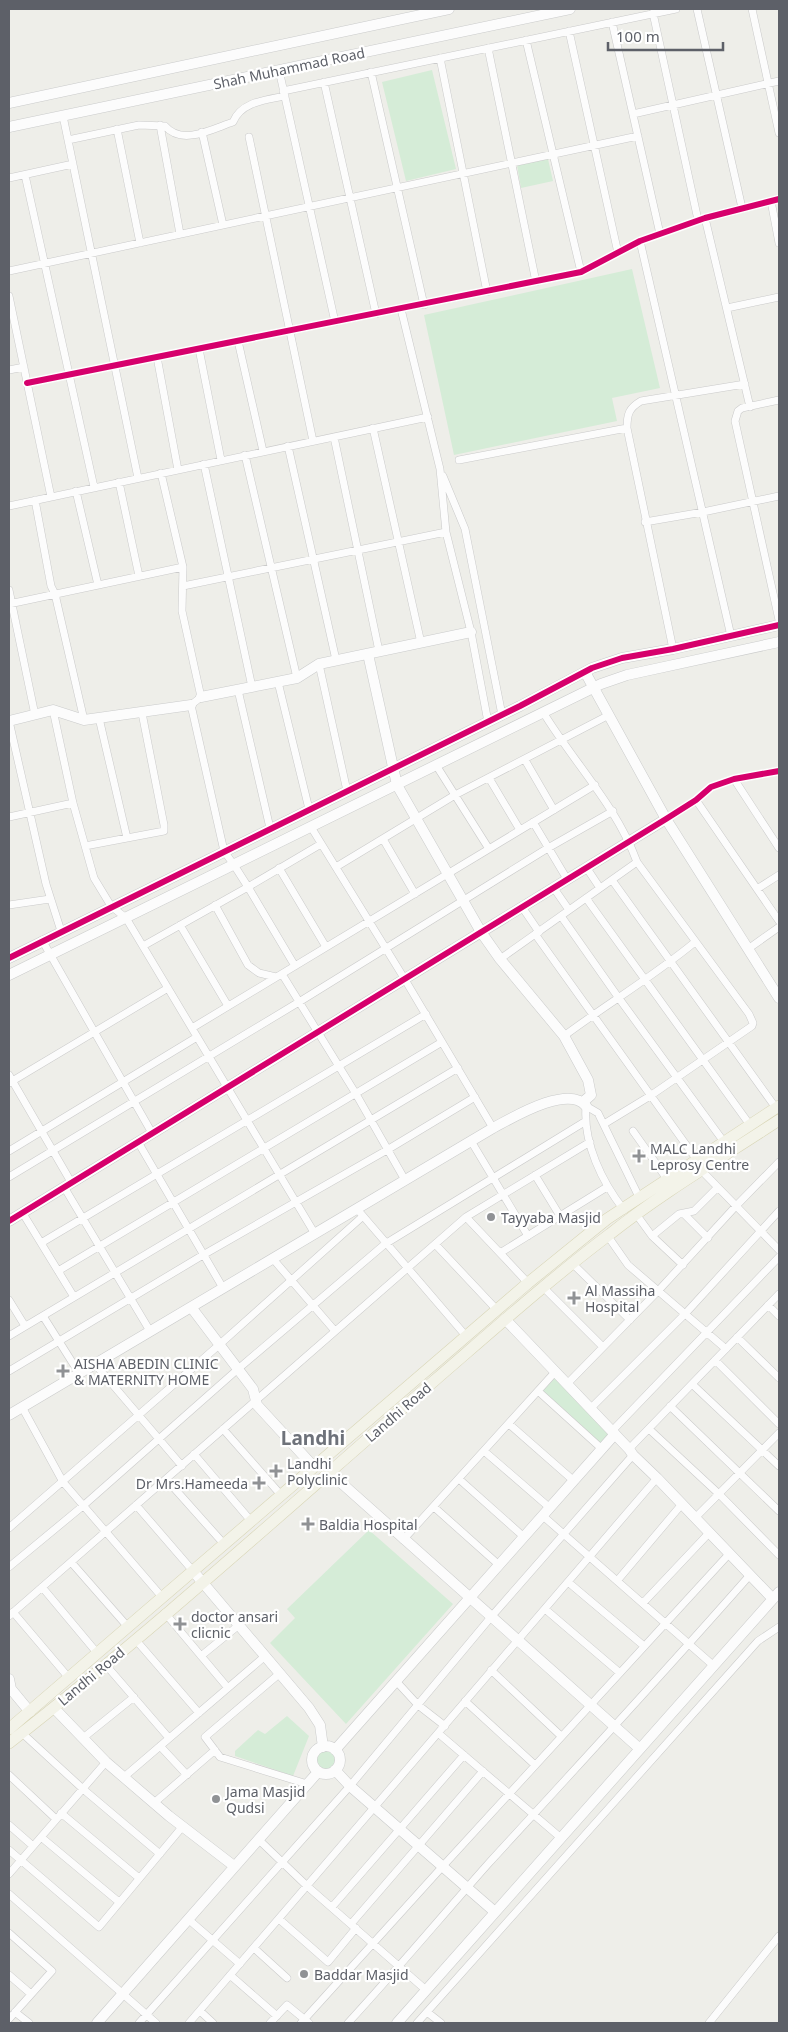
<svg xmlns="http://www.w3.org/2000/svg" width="788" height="2032" font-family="'Noto Sans',sans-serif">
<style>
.green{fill:#d5ecd7}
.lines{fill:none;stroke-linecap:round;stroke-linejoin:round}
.street-casing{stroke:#cacaca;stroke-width:8}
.secondary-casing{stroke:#cacbcb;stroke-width:11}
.primary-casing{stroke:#d8d5b5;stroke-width:12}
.street{stroke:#fcfcfc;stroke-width:7}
.secondary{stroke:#fcfcfc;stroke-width:10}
.primary{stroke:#f3f3e9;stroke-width:11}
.cycleway-casing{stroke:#fff;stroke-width:9}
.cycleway{stroke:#d6006c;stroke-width:6}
.poi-dot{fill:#909295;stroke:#fff;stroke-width:2}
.labels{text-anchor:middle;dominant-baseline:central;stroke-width:4.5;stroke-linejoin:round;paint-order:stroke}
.street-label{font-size:14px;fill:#5d6068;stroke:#fff}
.poi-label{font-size:14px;fill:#5d6068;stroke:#fff;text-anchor:start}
.district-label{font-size:19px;font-weight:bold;fill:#6e727a;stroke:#fff}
</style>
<rect width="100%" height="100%" fill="#eeeee9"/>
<path class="green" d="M432 70 456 169 406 181 382 82Z
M548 159 553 181 521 188 517 165Z
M632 269 660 388 612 398 617 421 454 455 424 315Z
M555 1372 615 1434 602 1449 538 1391Z
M369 1530 453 1604 346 1724 270 1643 295 1618 287 1609Z
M287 1716 309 1736 293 1776 235 1756V1751L258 1730 265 1734Z
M316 1761a10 10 0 1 1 20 0a10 10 0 1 1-20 0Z"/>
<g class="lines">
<g class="street-casing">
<path id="street" d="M697 9 742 208
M752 9 779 133
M653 13 698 220
M612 22 660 234
M569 31 618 253
M526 40 581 272
M488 48 536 282
M440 58 487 292
M279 70 335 322
M371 72 424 305
M324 82 376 314
M283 91 676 9
M633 114 779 81
M63 116 138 478
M160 125 180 234
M117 129 140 243
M202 132 223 225
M249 137 313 441
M68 140 139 125 165 126C182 146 212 129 233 122 241 102 265 100 285 96
M25 175 94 487
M9 178 73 164
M771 201 779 243
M705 218 750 407
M640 241 731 636
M9 271 638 136
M9 296 51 497
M727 308 779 297
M401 309 440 469 446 532 471 632 488 722
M238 341 263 451
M199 349 221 460
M157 357 178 470
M9 370 24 367
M27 383 581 272 640 241 705 218 779 199
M779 400 742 408 738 411 735 421 779 620
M373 428 421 643
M627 428 673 649
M334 437 379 651
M288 446 336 660
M245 455 297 678
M459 460 627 428C627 414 629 408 641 401L745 384
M204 464 252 687
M443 476 465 529 502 715
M119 482 139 576
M76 491 98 585
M35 500 51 586 55 594 84 720
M9 506 428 417
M645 522 703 512 779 496
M183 586 446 532
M9 590 35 715
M9 604 183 567
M319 664 347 791
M278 682 309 809
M238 690 270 828
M53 710 73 803 94 878 111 906 126 918 315 1234
M543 712C574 763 616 805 637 862L749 1014 753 1023 752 1026 650 1096 604 1124
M99 718 127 838
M9 721 46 884 61 931
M525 760 554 810
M436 765 489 849
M489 778 520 830
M734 779 779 848
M696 800 779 921
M9 817 73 803
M666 819 696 800 711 787 734 779 779 771
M533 822 567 879
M311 827 404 978 493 1128
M383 839 415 894
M85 846 164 831V825L142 713
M336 867 455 795 609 715
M586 867 600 888
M279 868 326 947
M612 880 776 1108
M553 887 569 910
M757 889 779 875
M586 898 750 1125
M9 905 50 899
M215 905 248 965 259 973 276 977
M522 907 539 932
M561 916 618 997 724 1142
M180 925 228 1006
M535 934 697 1160
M42 940 152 1133
M143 946 248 887 234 865 224 851 191 705 201 697 182 611 183 567 161 473
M748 949 779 927
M500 959 637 862
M295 966 248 887 321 844
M282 974 356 1094 405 1180
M192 1028 595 785
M564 1036C607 1004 654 976 695 942
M9 1075 71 1182
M9 1083 168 988
M633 1131 667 1179
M471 1141 528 1236
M138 1142 223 1288
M9 1151 197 1037
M702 1171 779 1250
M535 1175 560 1216
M9 1177 299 1002 548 848 613 811
M64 1187 150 1331
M357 1209 466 1336
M624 1210C602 1182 583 1143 586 1106L598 1113 639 1197
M22 1212 74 1297
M636 1214 652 1236 683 1265
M684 1214 708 1238
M466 1217 500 1253
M607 1235 628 1265 726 1349
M652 1236 679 1214 694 1211 717 1188
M41 1243 426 1014
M435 1244 497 1310
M273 1259 335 1331
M573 1264 630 1320
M58 1271 442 1042
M528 1283 500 1253 607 1187
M544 1288 603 1347
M9 1300 25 1326
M768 1305 779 1316
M43 1316 79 1373
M9 1336 458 1068
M737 1337 779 1378
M715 1360 779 1424
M95 1364 182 1466
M9 1371 203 1255 387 1150 475 1097
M567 1384 659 1290 735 1207 779 1162
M692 1384 779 1466
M538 1391 602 1449
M670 1406 779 1511
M22 1407 63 1482 162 1597
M591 1408 685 1314 779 1211
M509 1424 574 1481
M223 1429 281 1495
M649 1429 719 1494 779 1555
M612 1431 779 1257
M629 1449 779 1294
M484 1451 550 1508
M194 1454 251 1521
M166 1479 224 1544
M459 1479 524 1537
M136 1505 193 1571
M434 1507 499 1565
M543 1516 714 1666
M695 1518 779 1433
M9 1528 219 1345 362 1217
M403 1540 555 1372
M71 1562 128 1627
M9 1567 84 1505 238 1369 385 1244 586 1121
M617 1581 682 1504
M568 1582 644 1646
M42 1587 98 1654
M643 1603 709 1533
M545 1609 620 1673
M13 1612 69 1678
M165 1613 228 1688
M9 1616 466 1217 590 1142
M135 1639 199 1713
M201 1656 239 1625
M105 1664 169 1738
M491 1670 561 1736
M279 1674 205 1737 220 1757 307 1784
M396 1681 418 1705 445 1726
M465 1701 535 1765
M22 1733 83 1789 160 1854
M438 1733 561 1838
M83 1738 134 1697
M160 1746 187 1775
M9 1775 56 1819
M124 1777 264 1657
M154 1803 215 1750
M61 1813 139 1878
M9 1825 33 1846
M41 1837 119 1902
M258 1839 307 1886 426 1990
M9 1850 99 1927 183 1826
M9 1874 106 1762
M9 1894 156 2023
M332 1907 464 1755
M188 1919 240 1964
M279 1919 328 1962 356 1928
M351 1924 483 1771
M9 1933 52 1971 9 2019
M254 1948 287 1978
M9 1975 31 1994
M230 1975 277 2016
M200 2011 213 2023
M15 2012 29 2023
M427 2012 441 2023
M139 2023 350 1786 491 1617 633 1455
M189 2023 657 1478
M270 2023 287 2005 309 2023
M301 2023 443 1866 729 1554
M348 2023C396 1971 441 1917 488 1864 576 1768 664 1673 750 1575
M417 2023 758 1641 779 1627
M709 2023 779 1936"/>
</g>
<g class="secondary-casing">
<path id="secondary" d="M9 103 449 9
M9 127 570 9
M368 654 397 785 481 932 500 959 564 1036 588 1080 591 1095 583 1102
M585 672 666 819 779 998
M201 697 297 678 319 664 471 632
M9 721 53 710 84 720 191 705
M9 958 520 706 592 668 622 658 673 649 779 625
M9 975 601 684 627 675 779 642
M9 1221 666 819
M191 1307 253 1389 257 1405 313 1466
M505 1319 629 1449 633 1455 657 1478 773 1599
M9 1415 493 1128C512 1118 568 1084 586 1106
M329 1472 640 1749
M193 1571 309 1708 320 1725 323 1747
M9 1679 11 1689 30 1712
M54 1708 106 1762 169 1816 234 1866
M312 1760a14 14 0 1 1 28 0a14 14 0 1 1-28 0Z
M335 1750 615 1434
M335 1770 350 1786 495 1912
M97 2023 318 1772
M397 2023 779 1592"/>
</g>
<g class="primary-casing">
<path id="primary" d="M9 1729 528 1283 607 1219 779 1106
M9 1743C155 1629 293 1503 434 1381 492 1331 549 1280 610 1234 663 1192 723 1157 779 1120"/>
</g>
<use href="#street" class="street"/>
<use href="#secondary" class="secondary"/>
<use href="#primary" class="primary"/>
<g class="cycleway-casing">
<path id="cycleway" d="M27 383 581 272 640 241 705 218 779 199
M9 958 520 706 592 668 622 658 673 649 779 625
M9 1221 666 819 696 800 711 787 734 779 779 771"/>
</g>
<use href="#cycleway" class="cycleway"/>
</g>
<g class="poi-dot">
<path d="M636.5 1148.5h5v5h5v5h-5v5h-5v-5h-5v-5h5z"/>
<circle cx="491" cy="1217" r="5"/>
<path d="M571.5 1290.5h5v5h5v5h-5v5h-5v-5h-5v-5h5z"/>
<path d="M60.5 1363.5h5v5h5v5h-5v5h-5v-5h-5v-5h5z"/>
<path d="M273.5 1463.5h5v5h5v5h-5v5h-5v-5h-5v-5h5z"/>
<path d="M256.5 1475.5h5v5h5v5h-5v5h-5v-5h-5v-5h5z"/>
<path d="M305.5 1516.5h5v5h5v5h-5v5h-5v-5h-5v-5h5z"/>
<path d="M177.5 1616.5h5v5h5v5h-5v5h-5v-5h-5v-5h5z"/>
<circle cx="216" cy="1799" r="5"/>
<circle cx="304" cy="1974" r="5"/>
</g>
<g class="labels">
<g class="street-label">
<text transform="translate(289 68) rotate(-12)">Shah Muhammad Road</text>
<text transform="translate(398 1412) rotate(-41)">Landhi Road</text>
<text transform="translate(91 1676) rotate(-40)">Landhi Road</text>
</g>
<g class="poi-label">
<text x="650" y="1148">MALC Landhi<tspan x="650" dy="16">Leprosy Centre</tspan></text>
<text x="501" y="1217">Tayyaba Masjid</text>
<text x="585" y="1290">Al Massiha<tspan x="585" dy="16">Hospital</tspan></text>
<text x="74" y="1363">AISHA ABEDIN CLINIC<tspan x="74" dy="16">&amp; MATERNITY HOME</tspan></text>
<text x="287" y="1463">Landhi<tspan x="287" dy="16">Polyclinic</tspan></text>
<text x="248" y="1483" text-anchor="end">Dr Mrs.Hameeda</text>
<text x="319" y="1524">Baldia Hospital</text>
<text x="191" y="1616">doctor ansari<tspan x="191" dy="16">clicnic</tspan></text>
<text x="226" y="1791">Jama Masjid<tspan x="226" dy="16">Qudsi</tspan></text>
<text x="314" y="1974">Baddar Masjid</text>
</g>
<g class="district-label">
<text x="313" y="1438">Landhi</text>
</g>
</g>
<rect width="788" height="2032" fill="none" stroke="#5d6068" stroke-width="20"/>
<path d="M608 42v8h115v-8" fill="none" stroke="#5d6068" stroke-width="2.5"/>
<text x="616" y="42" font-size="15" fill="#5d6068" stroke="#ffffff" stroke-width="4" paint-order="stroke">100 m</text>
</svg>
